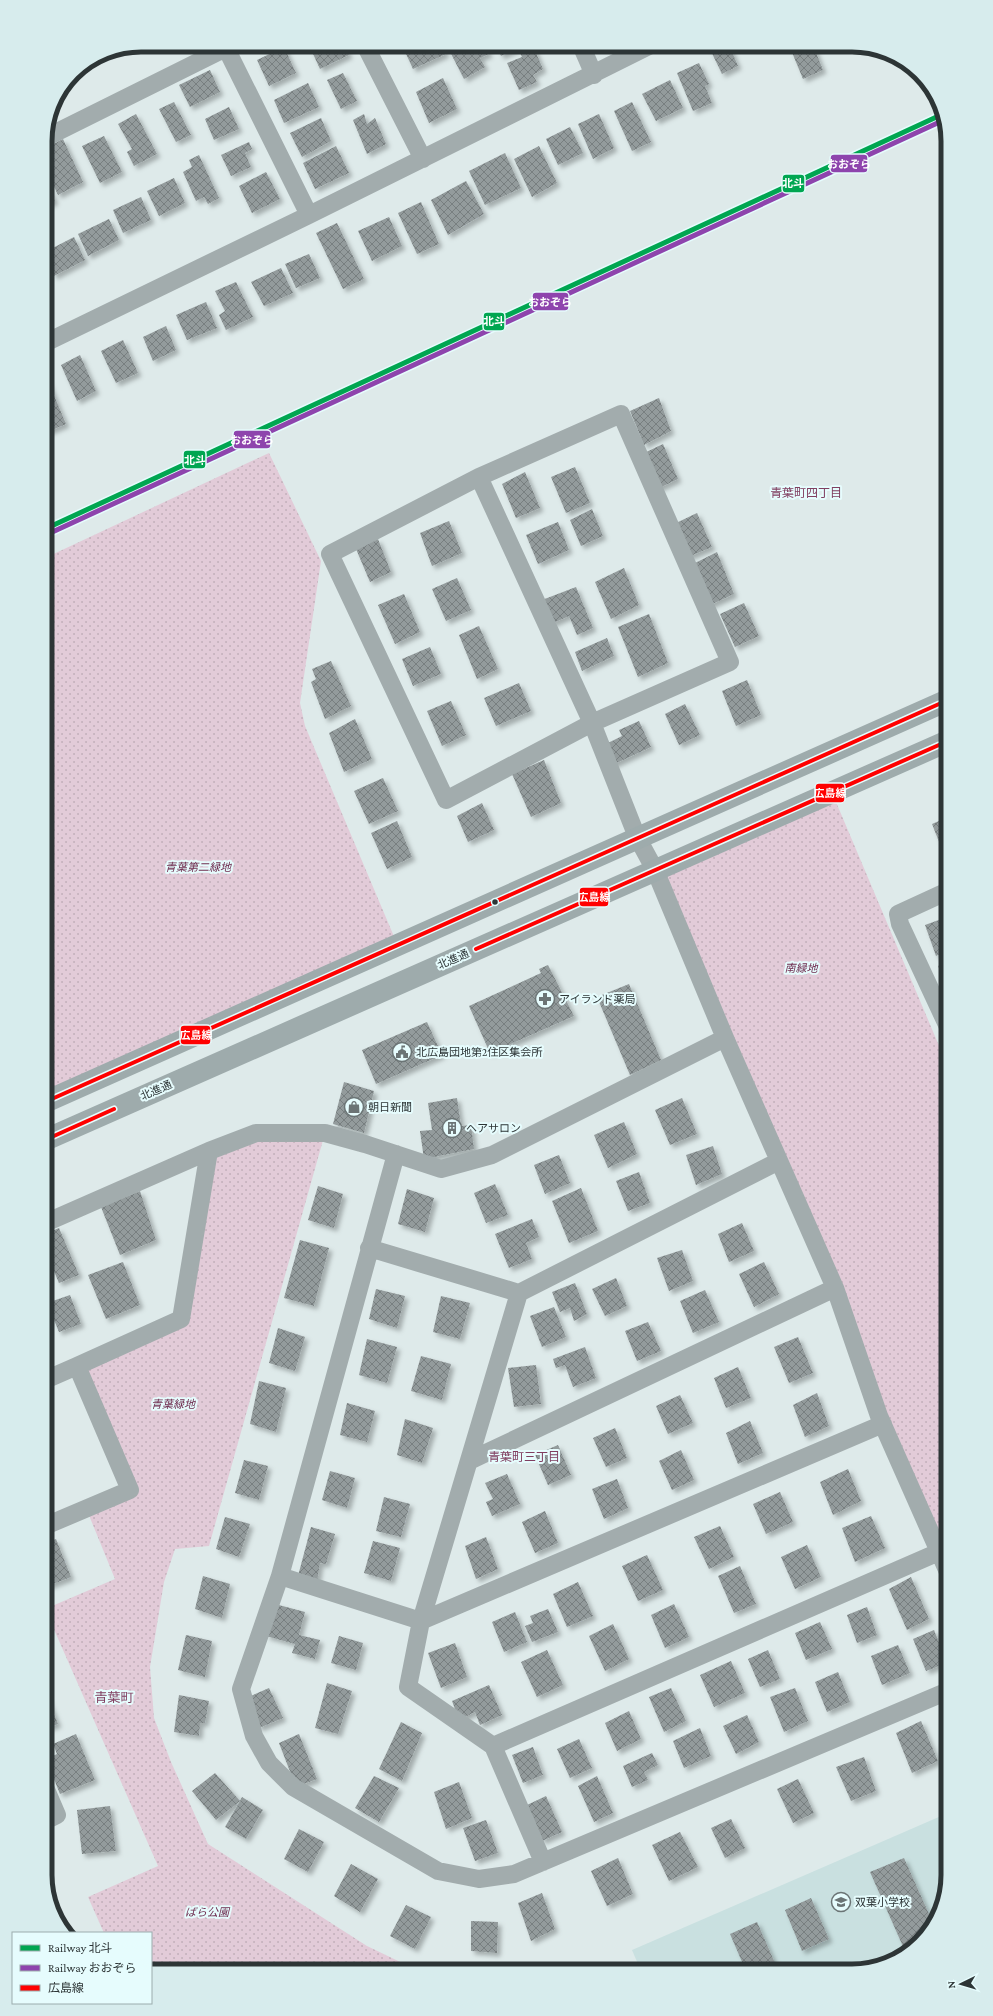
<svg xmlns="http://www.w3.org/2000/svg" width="993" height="2016" font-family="'Crimson Pro','Noto Sans JP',serif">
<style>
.built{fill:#c9e0e0}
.park{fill:url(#park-dots)}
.building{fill:url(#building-cross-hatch);filter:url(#shadow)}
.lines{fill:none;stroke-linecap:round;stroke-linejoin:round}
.street{stroke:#a2acad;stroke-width:18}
.secondary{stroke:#9eabac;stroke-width:22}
.bus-1-casing{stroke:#e6fcfd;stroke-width:7}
.bus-1{stroke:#f00;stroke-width:4}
.rail-1-casing{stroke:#e6fcfd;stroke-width:8}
.rail-2-casing{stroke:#e6fcfd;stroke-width:8}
.rail-1{stroke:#00a651;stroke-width:5}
.rail-2{stroke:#8e44ad;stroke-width:5}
.bus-dot{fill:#2d3536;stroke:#e6fcfd;stroke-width:1.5}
.labels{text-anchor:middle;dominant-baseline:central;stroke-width:4;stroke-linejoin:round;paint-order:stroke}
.park-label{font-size:11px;font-style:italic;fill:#6f2c4f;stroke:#e6fcfd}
.street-label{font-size:11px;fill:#2d3536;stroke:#e6fcfd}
.poi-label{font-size:11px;fill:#2d3536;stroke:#e6fcfd;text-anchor:start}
.neighbourhood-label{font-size:12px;fill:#803e60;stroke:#e6fcfd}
.quarter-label{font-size:13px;fill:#803e60;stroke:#e6fcfd}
.rim{fill:none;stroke:#2d3536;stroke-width:5}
.line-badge{stroke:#e6fcfd;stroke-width:1.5}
.badge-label{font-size:11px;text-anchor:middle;font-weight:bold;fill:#fff}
</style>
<defs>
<pattern id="park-dots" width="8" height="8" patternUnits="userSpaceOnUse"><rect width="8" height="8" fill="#e2cbd8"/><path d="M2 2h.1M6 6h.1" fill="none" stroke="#c2afba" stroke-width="1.8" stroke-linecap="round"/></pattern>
<pattern id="building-cross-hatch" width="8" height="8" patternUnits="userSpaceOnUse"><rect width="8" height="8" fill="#939b9c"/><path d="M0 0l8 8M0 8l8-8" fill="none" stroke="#787f80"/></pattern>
<filter id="shadow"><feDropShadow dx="3.5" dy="3.5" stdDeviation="2" flood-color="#0004"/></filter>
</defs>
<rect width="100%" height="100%" fill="#deeaea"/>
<path class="built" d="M948 1813V1875L932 1929 889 1964 852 1971H641L632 1950Z"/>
<path class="park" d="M269 453 321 561 300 703 305 726 398 946 45 1102V558Z
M836 802 948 1067V1572L655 870Z
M325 1133 209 1546 175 1549 164 1582 150 1667 154 1718 171 1762 208 1844 367 1946 419 1971H151V1933H104L88 1897 158 1866 45 1609 115 1579 86 1508 130 1490 77 1366 181 1319 209 1151 238 1139Z"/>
<path class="building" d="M309 45H344L349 55 320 69Z
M402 45H442L446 54 413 69Z
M485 45 489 54 480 58 485 67 464 79 447 46Z
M496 45H524L501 56Z
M708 45H729L738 66 722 74Z
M789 45H813L823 70 803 79Z
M533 46 543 69 533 75 537 82 519 90 507 63 522 57 520 53Z
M284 47 296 73 269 86 257 60Z
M699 63 709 84 705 86 712 103 693 111 677 73Z
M210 70 220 92 190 107 179 85Z
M343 73 357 101 341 109 327 80Z
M443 78 457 109 429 123 416 92Z
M670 80 683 108 656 121 642 94Z
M308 83 319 107 284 123 274 100Z
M174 102 191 135 176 142 159 109Z
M632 102 651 142 632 151 614 111Z
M229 107 239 129 214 140 205 119Z
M136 114 157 154 134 166 127 152 132 149 118 124Z
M364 114 367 124 375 118 386 144 367 154 353 120Z
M599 114 614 148 593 159 578 124Z
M321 118 331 141 302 157 290 133Z
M570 127 583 153 558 165 546 139Z
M104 136 122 172 100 183 82 146Z
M63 139 83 182 58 195 45 168V148Z
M249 142 252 149 245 153 251 167 231 176 221 155Z
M336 146 349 173 315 189 303 163Z
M539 146 557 183 532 197 514 159Z
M505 153 521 188 485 205 469 171Z
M199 155 219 198 208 204 204 197 196 201 183 172 192 167 189 160Z
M266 172 280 199 252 213 239 186Z
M45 178 55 201 45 206Z
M174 178 185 203 159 216 147 191Z
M466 181 484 214 448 235 431 200Z
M141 197 151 220 123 233 113 210Z
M421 202 439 244 417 254 398 213Z
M389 217 402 246 372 261 358 231Z
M109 219 119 240 88 256 78 234Z
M337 223 364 279 343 289 316 233Z
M74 237 85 260 54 276 45 256V252Z
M309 254 320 278 296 288 285 264Z
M281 268 293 293 264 306 251 282Z
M236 282 253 317 226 330 219 315 225 311 215 291Z
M206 302 217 328 187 340 176 315Z
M166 326 176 350 153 361 143 337Z
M123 340 138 373 116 383 101 351Z
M80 355 96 391 77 401 61 365Z
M48 381 66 424 45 433V382Z
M659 398 671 431 644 445 630 411Z
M663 444 678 479 657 489 642 454Z
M575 467 590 503 566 513 551 477Z
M525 472 540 508 516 518 502 484Z
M592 509 603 536 581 546 570 520Z
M697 513 712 547 688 557 674 524Z
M449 521 462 553 432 566 420 533Z
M558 522 569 550 538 564 526 535Z
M378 539 391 572 370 582 356 549Z
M717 552 734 594 708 606 695 563Z
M624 568 639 605 611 619 595 582Z
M457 578 471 610 446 621 432 589Z
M576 587 593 628 577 635 569 616 551 624 542 600Z
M404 594 420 632 395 644 378 605Z
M744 603 759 636 735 647 720 614Z
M649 614 668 663 638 677 618 627Z
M479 626 498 669 477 679 459 635Z
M607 638 614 656 582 671 575 652Z
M430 647 441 674 413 686 402 659Z
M331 661 351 706 325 719 311 682 316 679 312 669Z
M747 680 761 715 736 726 722 691Z
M519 683 531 711 496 726 484 698Z
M451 701 466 735 442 746 427 711Z
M685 704 700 735 679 745 665 714Z
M355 719 372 759 344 772 329 733Z
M639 721 651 747 608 767 600 747 622 736 619 730Z
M544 760 561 803 531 817 512 774Z
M383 778 398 811 369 824 354 791Z
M482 803 494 830 468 842 457 816Z
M948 817V862H947L932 824Z
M397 821 412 857 387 869 371 833Z
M947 917 948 950 936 956 925 925Z
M948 962V991L938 966Z
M548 965 574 1016 490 1053 469 1006 541 973 539 969Z
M629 984 661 1060 630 1075 597 997Z
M427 1022 442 1055 376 1084 362 1050Z
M344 1082 374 1091 364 1133 333 1124Z
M457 1098 461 1126 471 1125 474 1149 424 1159 420 1131 432 1130 428 1103Z
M682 1098 697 1134 670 1145 655 1110Z
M624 1122 637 1154 608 1168 594 1135Z
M713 1146 722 1174 696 1185 686 1155Z
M559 1155 570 1183 545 1194 534 1165Z
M639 1172 650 1203 628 1211 616 1181Z
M495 1184 508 1215 486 1223 474 1193Z
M318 1186 343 1194 334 1228 308 1220Z
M581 1188 598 1231 569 1243 552 1201Z
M407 1189 434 1198 425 1232 398 1224Z
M140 1191 156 1240 120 1255 101 1207Z
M532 1219 539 1237 526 1243 532 1259 509 1268 495 1234Z
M742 1223 754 1251 729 1262 718 1234Z
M59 1228 79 1275 59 1283 45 1250V1234Z
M300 1240 329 1248 314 1306 284 1298Z
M682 1250 693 1281 669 1291 657 1258Z
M123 1262 140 1305 106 1319 88 1275Z
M764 1262 779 1294 754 1307 739 1274Z
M616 1278 627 1306 605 1316 592 1289Z
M575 1283 587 1314 574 1321 570 1308 560 1312 552 1292Z
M376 1289 405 1296 397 1328 369 1319Z
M705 1290 719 1322 693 1333 680 1301Z
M70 1295 81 1324 59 1332 47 1303Z
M441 1296 470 1303 460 1339 433 1332Z
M554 1307 566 1337 542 1347 530 1316Z
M648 1322 661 1351 637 1361 625 1331Z
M278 1328 305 1337 295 1371 269 1363Z
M798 1337 813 1373 789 1383 774 1347Z
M367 1339 397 1347 387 1383 359 1375Z
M585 1347 596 1378 573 1387 565 1365 556 1368 553 1359Z
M421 1356 451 1364 442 1400 411 1391Z
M536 1365 541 1404 514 1407 508 1368Z
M738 1367 751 1398 726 1408 714 1378Z
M259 1381 286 1388 276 1432 250 1424Z
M817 1393 829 1426 805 1437 793 1405Z
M680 1395 693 1423 668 1434 656 1406Z
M347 1403 375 1411 367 1442 340 1435Z
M405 1419 433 1428 422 1463 397 1455Z
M750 1421 763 1453 738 1464 726 1433Z
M615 1428 627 1458 606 1467 593 1438Z
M558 1445 571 1475 548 1485 535 1455Z
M681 1450 694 1480 672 1490 659 1461Z
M244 1460 268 1466 259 1500 235 1493Z
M848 1469 861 1501 833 1515 820 1482Z
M330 1471 355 1478 347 1508 322 1500Z
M507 1474 520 1504 492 1516 486 1502 493 1499 485 1483Z
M617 1479 628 1508 604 1519 592 1489Z
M780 1492 793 1522 766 1534 753 1504Z
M384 1497 410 1504 401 1537 376 1531Z
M545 1511 558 1543 535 1553 522 1522Z
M871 1516 885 1548 855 1562 842 1528Z
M225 1517 250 1524 239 1557 216 1549Z
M720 1526 734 1557 709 1569 694 1537Z
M311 1527 335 1534 326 1564 320 1563 317 1582 298 1576Z
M486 1537 498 1569 476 1579 465 1546Z
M56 1539 71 1577 48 1586 45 1578V1543Z
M373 1541 400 1548 391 1581 364 1573Z
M807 1545 821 1577 795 1589 781 1557Z
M647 1555 663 1590 638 1601 622 1566Z
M740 1566 756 1604 734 1613 718 1576Z
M203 1576 230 1584 222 1618 195 1609Z
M911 1577 929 1619 907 1630 889 1589Z
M578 1582 593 1616 567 1627 553 1594Z
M275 1604 305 1612 299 1635 320 1640 315 1659 292 1653 295 1644 266 1636Z
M674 1604 689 1637 665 1648 651 1615Z
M867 1607 877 1635 857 1643 847 1615Z
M548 1609 558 1632 532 1642 525 1626 533 1623 530 1616Z
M515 1612 527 1642 504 1652 492 1622Z
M820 1622 832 1649 806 1660 795 1633Z
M613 1624 629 1659 605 1671 589 1636Z
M934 1630 947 1663 926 1671 913 1639Z
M186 1635 212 1641 205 1677 178 1670Z
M339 1636 363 1643 356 1670 331 1663Z
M455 1643 467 1677 441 1688 428 1653Z
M898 1645 910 1673 882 1685 871 1656Z
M547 1650 563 1685 537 1697 521 1662Z
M768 1650 780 1679 760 1687 748 1659Z
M731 1661 745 1693 714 1707 700 1675Z
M838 1672 850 1702 827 1712 815 1682Z
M327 1683 352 1691 338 1734 315 1728Z
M489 1685 502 1715 480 1725 475 1712 459 1720 452 1701Z
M269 1688 283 1718 259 1728 246 1698Z
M671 1688 686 1721 664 1732 649 1697Z
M795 1688 808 1721 784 1732 770 1697Z
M45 1692 58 1724 45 1729Z
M179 1695 209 1701 205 1723H200L199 1736 174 1732Z
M629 1711 641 1739 617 1751 605 1723Z
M747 1715 759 1742 736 1754 723 1726Z
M921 1721 938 1761 912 1773 896 1733Z
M401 1722 422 1733 402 1781 379 1769Z
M700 1728 711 1756 684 1768 673 1741Z
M76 1734 95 1780 60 1794 46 1759 57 1754 53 1744Z
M299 1734 317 1779 296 1787 279 1743Z
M579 1739 592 1768 570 1778 557 1749Z
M533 1747 543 1775 523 1783 512 1755Z
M652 1753 658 1765 644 1772 648 1780 632 1787 623 1766Z
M864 1757 876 1791 851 1801 836 1767Z
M215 1773 240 1801 242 1797 263 1810 246 1839 225 1827 240 1801 216 1820 192 1791Z
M374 1776 399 1788 379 1822 355 1808Z
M597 1776 613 1813 594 1822 578 1786Z
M798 1779 814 1813 793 1823 777 1789Z
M459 1782 472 1818 446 1829 434 1792Z
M546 1796 562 1832 542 1841 527 1805Z
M110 1806 116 1851 82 1854 77 1810Z
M731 1819 745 1848 725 1858 711 1828Z
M486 1820 498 1853 475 1861 463 1828Z
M299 1829 324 1842 308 1872 284 1859Z
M680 1832 698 1867 669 1881 652 1845Z
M618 1858 633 1894 607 1906 591 1871Z
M904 1858 933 1923 932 1929 905 1951 870 1872Z
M351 1864 378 1879 360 1912 334 1896Z
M542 1893 555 1929 531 1941 518 1903Z
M811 1898 829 1939 802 1951 785 1910Z
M406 1905 431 1917 415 1949 390 1936Z
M471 1921 498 1922 497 1953 471 1951Z
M757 1922 775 1963 757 1971H746L730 1934Z
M573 1964 576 1971H557Z"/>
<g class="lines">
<path class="street" d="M365 45 423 159
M581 45 594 75
M226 48 309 215
M45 138 232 45
M45 343 309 215 651 45
M621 414 730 662 592 723 446 800 330 554 479 477Z
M479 477 592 723 637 837 655 870 725 1038 835 1288 879 1416 948 1572
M948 1027 900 924 898 914 948 891
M396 1154 280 1576 241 1689 254 1736 269 1763 293 1787 438 1871 479 1879 514 1874 948 1691
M45 1223 209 1151 256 1133H325L365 1144 441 1169 492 1155 725 1038
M369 1248 519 1293 779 1161
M519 1293 421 1621 408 1687 493 1746 543 1862
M77 1366 181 1319 209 1151
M469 1461 835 1288
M45 1526 130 1490 77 1366 45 1380
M280 1576 421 1621 883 1424
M493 1746 939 1552
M45 1821 57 1815 45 1787"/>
<path class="secondary" d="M45 1102 948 700
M45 1140 948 741"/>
<g class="bus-1-casing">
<path id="bus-1" d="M476 949 948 741
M45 1102 948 700
M45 1140 114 1109"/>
</g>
<use href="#bus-1" class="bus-1"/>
<g class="rail-1-casing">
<path id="rail-1" d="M45 529 943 114"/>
</g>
<g class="rail-2-casing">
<path id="rail-2" d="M48 534 944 120"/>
</g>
<use href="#rail-1" class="rail-1"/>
<use href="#rail-2" class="rail-2"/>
</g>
<defs>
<g id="pharmacy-ring" transform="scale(1)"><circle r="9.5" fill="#e6fcfd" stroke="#6b7475" stroke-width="1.5"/><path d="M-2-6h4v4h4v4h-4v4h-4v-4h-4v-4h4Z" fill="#6b7475"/></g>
<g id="civic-ring" transform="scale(1)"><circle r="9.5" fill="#e6fcfd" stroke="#6b7475" stroke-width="1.5"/><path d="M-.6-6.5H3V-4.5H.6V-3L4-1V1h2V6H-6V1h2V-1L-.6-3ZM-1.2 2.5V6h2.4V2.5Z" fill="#6b7475"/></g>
<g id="shop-ring" transform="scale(1)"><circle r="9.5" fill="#e6fcfd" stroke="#6b7475" stroke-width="1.5"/><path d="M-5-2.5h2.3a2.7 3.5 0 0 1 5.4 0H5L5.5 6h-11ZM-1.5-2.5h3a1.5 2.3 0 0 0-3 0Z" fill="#6b7475"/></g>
<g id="building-ring" transform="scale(1)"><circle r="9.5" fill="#e6fcfd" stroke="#6b7475" stroke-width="1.5"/><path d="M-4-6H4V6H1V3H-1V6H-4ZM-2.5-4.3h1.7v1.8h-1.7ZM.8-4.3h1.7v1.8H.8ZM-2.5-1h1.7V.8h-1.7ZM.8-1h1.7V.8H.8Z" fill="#6b7475"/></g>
<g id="school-ring" transform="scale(1)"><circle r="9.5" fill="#e6fcfd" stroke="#6b7475" stroke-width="1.5"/><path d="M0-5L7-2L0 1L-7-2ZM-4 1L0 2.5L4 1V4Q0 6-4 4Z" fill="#6b7475"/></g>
</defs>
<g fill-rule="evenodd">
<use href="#pharmacy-ring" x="545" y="999"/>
<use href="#civic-ring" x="402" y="1052"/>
<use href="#shop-ring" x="354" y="1107"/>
<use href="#building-ring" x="452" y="1128"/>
<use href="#school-ring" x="841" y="1902"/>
</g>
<circle class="bus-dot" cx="495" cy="902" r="3.5"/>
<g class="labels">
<g class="park-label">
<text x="198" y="867">青葉第二緑地</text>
<text x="801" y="968">南緑地</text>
<text x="173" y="1404">青葉緑地</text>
<text x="207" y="1912">ばら公園</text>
</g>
<g class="street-label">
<text transform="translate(453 959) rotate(-24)">北進通</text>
<text transform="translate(156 1090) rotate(-24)">北進通</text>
</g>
<g class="poi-label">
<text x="559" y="999">アイランド薬局</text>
<text x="416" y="1052">北広島団地第2住区集会所</text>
<text x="368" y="1107">朝日新聞</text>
<text x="466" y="1128">ヘアサロン</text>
<text x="855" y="1902">双葉小学校</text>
</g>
<g class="neighbourhood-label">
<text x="806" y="493">青葉町四丁目</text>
<text x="524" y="1457">青葉町三丁目</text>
</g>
<g class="quarter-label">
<text x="114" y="1697">青葉町</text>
</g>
</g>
<path d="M0 0H993V2016H0ZM141 52H852A89 89 0 0 1 941 141V1875A89 89 0 0 1 852 1964H141A89 89 0 0 1 52 1875V141A89 89 0 0 1 141 52Z" fill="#d7eced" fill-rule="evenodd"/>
<path class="rim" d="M141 52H852A89 89 0 0 1 941 141V1875A89 89 0 0 1 852 1964H141A89 89 0 0 1 52 1875V141A89 89 0 0 1 141 52Z"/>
<g class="line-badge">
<rect x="830" y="154" width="38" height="19" rx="4" fill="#8e44ad"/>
<rect x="782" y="174" width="23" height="19" rx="4" fill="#00a651"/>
<rect x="532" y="292" width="37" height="19" rx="4" fill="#8e44ad"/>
<rect x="483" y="312" width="22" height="19" rx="4" fill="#00a651"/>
<rect x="233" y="430" width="38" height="19" rx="4" fill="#8e44ad"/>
<rect x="183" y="450" width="23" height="19" rx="4" fill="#00a651"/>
<rect x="815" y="783" width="30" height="20" rx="4" fill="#f00"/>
<rect x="579" y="887" width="30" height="20" rx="4" fill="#f00"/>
<rect x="180" y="1025" width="31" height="20" rx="4" fill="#f00"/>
</g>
<g class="badge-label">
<text x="849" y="168">おおぞら</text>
<text x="793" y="187">北斗</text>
<text x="550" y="306">おおぞら</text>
<text x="494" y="325">北斗</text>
<text x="252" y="444">おおぞら</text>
<text x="195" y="464">北斗</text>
<text x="830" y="797">広島線</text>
<text x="594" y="901">広島線</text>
<text x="196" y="1039">広島線</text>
</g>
<rect x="12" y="1932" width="140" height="72" fill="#e6fcfd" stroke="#9cacad"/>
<rect x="20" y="1945" width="20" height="6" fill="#00a651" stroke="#9cacad"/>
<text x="48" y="1952" font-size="12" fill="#2d3536">Railway 北斗</text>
<rect x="20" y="1965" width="20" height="6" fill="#8e44ad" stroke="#9cacad"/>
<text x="48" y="1972" font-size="12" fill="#2d3536">Railway おおぞら</text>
<rect x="20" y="1985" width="20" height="6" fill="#ff0000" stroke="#9cacad"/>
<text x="48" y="1992" font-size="12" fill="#2d3536">広島線</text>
<g transform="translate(961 1984) rotate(265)" stroke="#e6fcfd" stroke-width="3" paint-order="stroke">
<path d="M0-3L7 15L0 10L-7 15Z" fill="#2d3536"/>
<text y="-6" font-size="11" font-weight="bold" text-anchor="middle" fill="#2d3536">N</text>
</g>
</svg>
